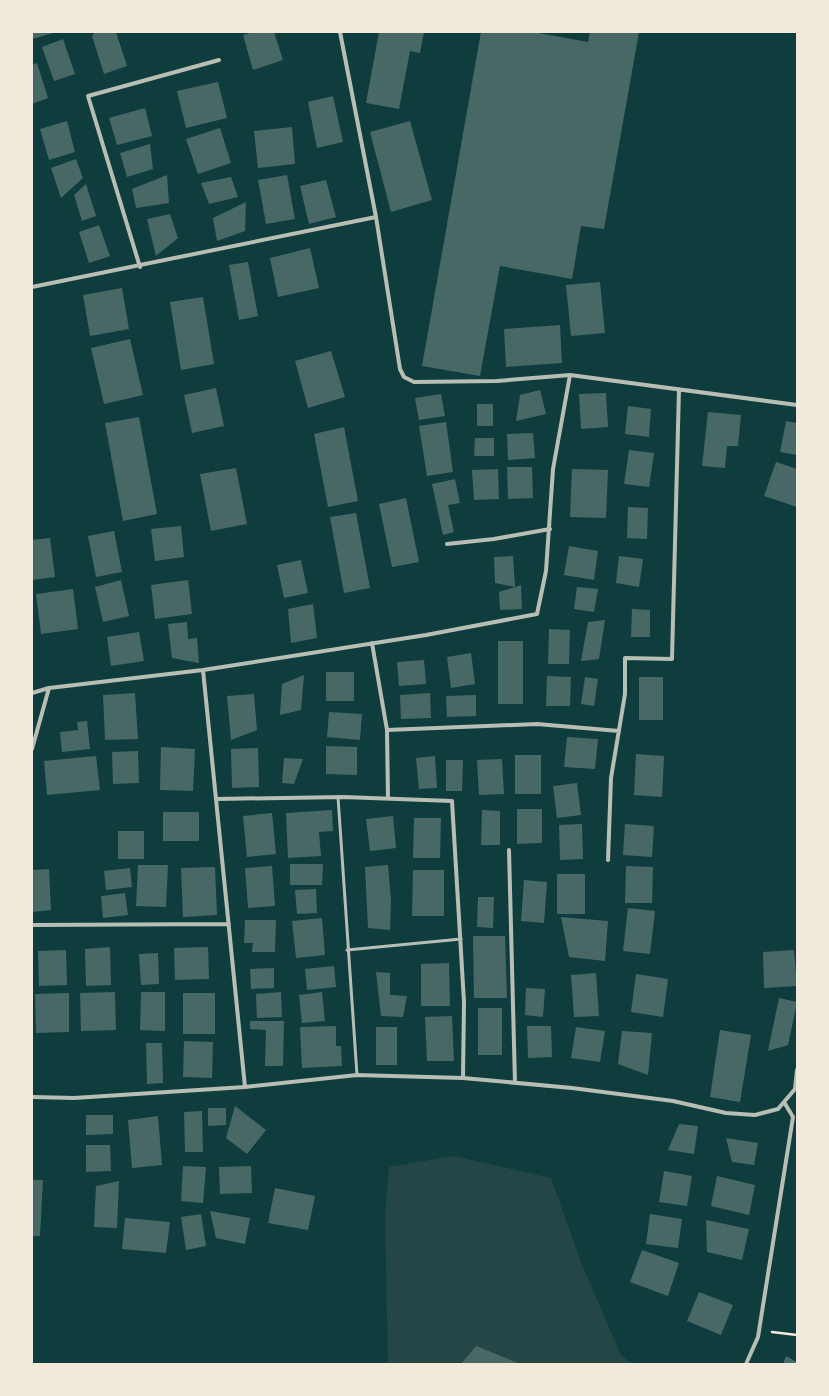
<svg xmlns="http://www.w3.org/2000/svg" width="829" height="1396" font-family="'Playfair Display',serif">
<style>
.green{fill:#244646}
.building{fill:#486865}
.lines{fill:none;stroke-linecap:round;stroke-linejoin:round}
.path{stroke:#f1e9da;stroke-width:2.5}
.service{stroke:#b8beb3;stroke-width:3}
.minor{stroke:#b8beb3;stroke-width:4}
</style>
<rect width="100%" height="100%" fill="#0f3d3e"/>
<path class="green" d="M454 1156 551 1178 581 1262 621 1355 632 1364H388L385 1214 389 1167Z"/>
<path class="building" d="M32 32H53V33L32 39Z
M95 32H116L127 66 104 74 92 36Z
M253 32H274L283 60 253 70 243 35Z
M379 32H424L420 53 410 51 399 109 366 103Z
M481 32H533L588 42 590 32H639L604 229 581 226 572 279 500 266 480 376 422 366Z
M63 39 75 74 54 81 42 47Z
M37 63 48 98 32 104V65Z
M218 82 227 118 186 128 177 91Z
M333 96 343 142 317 148 308 102Z
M145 108 152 136 117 145 109 118Z
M67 121 75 152 49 160 40 129Z
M410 121 432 200 391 212 370 132Z
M292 127 295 164 258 168 254 131Z
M220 128 231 163 198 174 186 139Z
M150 144 153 169 127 177 120 153Z
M76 159 83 178 61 198 51 168Z
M167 175 169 203 136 208 132 189Z
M287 175 295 219 266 224 258 180Z
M231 177 238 197 209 204 201 183Z
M326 180 336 217 309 224 300 186Z
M86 184 96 216 82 221 74 195Z
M246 202 245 231 217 241 213 218Z
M170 214 178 238 156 256 147 219Z
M99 225 110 256 89 263 79 232Z
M310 248 319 288 278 297 270 258Z
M248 262 258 316 239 320 229 265Z
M600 282 605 333 571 336 566 285Z
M122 288 129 329 90 336 83 295Z
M203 297 214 364 181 370 170 302Z
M560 325 562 363 506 367 504 329Z
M130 339 143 395 104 404 91 348Z
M331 351 345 397 308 408 295 361Z
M216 388 224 426 192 433 184 395Z
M540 390 546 414 516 421 520 395Z
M606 393 608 427 581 429 579 394Z
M441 394 445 416 419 420 415 398Z
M477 404H493V426H477Z
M628 406 651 409 649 437 625 434Z
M708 412 741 415 738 446H727L725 468 702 466Z
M139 417 157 514 123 521 105 423Z
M786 421 797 423V455L780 452Z
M446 422 453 472 427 476 419 426Z
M344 427 358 501 328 507 314 434Z
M533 433 535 458 508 460 507 434Z
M475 438H494V456H474Z
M629 450 654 453 649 487 624 484Z
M776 462 797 469V507L764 496Z
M507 467H532L533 498 508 499Z
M236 468 247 524 211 531 200 474Z
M498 469 499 499 474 500 472 470Z
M572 469 608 470 606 518 570 517Z
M455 479 460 503 448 505 454 532 443 535 432 484Z
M406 498 419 562 392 567 379 504Z
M628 507 648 508 647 539 627 538Z
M356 513 370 588 344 593 330 517Z
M181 526 184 557 155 561 151 529Z
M114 531 122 572 96 577 88 536Z
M50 538 55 577 32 580V540Z
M569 546 598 551 594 580 564 575Z
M513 556 515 587 521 585 522 609 500 610 499 592 515 587 495 583 494 557Z
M619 556 643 559 639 587 616 583Z
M301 560 308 593 284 598 277 565Z
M121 580 129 616 103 622 95 587Z
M188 580 192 614 155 619 151 585Z
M577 587 598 589 594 612 574 609Z
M73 589 78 629 41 634 36 594Z
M313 604 317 638 291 643 288 609Z
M632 609 650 610V637H631Z
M605 620 599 659 581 661 588 622Z
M187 622 188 639 197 638 199 663 172 658 168 624Z
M549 629 570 630 569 664H548Z
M139 632 144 661 111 666 107 637Z
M498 641H523V704H498Z
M471 653 475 684 451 688 447 657Z
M424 660 426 684 399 686 397 662Z
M326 672H354V701H326Z
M304 675 301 710 280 715 282 684Z
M547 676 571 677 570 706H546Z
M585 677 598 679 594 706 581 704Z
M639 677H663V720H639Z
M135 693 138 739 105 740 103 695Z
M430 693 431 718 401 719 400 695Z
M254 694 257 730 231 740 227 696Z
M476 695V716L447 717 446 696Z
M329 712 362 714 360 740 327 737Z
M87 721 90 749 62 752 60 732 78 730 77 722Z
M567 737 598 739 595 769 564 767Z
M326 746 357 747V775L326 774Z
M161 747 195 749 193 791 160 790Z
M258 748 259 787 232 788 231 749Z
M138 751 139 783 113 784 112 752Z
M636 754 664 756 662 797 634 795Z
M515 755H541V794H515Z
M96 756 100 790 47 795 44 761Z
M435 756 437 788 419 789 416 758Z
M284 758 303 759 294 784 282 783Z
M502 759 504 794 479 795 477 760Z
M446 760H463L462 791H446Z
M577 783 581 815 557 818 553 786Z
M517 809H542V843L517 844Z
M332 810 333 831 319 832 321 856 288 858 286 813Z
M482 810 500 811V845H481Z
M163 812H199V841H163Z
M272 813 276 854 247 857 243 816Z
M393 816 396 848 370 851 366 819Z
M414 818H441L440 858H413Z
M582 824 583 859 560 860 559 825Z
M625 824 654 826 652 857 623 855Z
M118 831H144V859H118Z
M290 864H323L322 885H290Z
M138 865H168L166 907 136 906Z
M388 865 391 901 390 930 368 928 365 867Z
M272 866 275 906 248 908 245 868Z
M626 866 653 867 652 903H625Z
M215 867 217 915 183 917 181 868Z
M130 868 132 887 106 890 104 871Z
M49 869 51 910 32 912V870Z
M413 870H444V916H412Z
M557 874H585V914H557Z
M524 880 547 882 544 923 521 921Z
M316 889 317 913 297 914 295 890Z
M125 893 128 915 103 918 101 896Z
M478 897H494L493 928 477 927Z
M628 908 655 911 650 954 623 951Z
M561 917 608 921 605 961 569 957Z
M322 918 325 955 296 958 292 921Z
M245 920H276L275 952H252L253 943H244Z
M473 936H505L507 998H474Z
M110 947 111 985 86 986 85 949Z
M208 947 209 979 175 980 174 948Z
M66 950 67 985 39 986 38 951Z
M794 950 797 986 764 988 763 952Z
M158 953 159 984 141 985 139 954Z
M449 963 450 1006H421V964Z
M334 966 336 987 307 990 305 969Z
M274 968V988L251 989 250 969Z
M376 972 390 973V995L407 996 403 1017 381 1016Z
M596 973 599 1016 574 1017 571 975Z
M636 974 668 979 663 1017 631 1012Z
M526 988 545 989 543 1017 525 1015Z
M115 992 116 1030 81 1031 80 993Z
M141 992H165V1031L140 1030Z
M281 992 282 1017 257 1018 256 994Z
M322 992 325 1021 302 1023 299 995Z
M69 993V1032L36 1033 35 994Z
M183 993H215V1034H183Z
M779 998 797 1002V1003L788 1045 768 1051Z
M478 1008H502V1055H478Z
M452 1016 454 1061H427L425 1017Z
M250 1021H284L283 1066H265L266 1030 250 1029Z
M336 1026V1046H341L342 1066 302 1068 300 1027Z
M527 1026H551L552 1057 528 1058Z
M376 1027H397V1065H376Z
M576 1027 605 1031 600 1062 571 1058Z
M720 1030 751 1035 740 1102 710 1097Z
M622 1031 652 1033 648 1075 618 1064Z
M184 1041 213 1042 212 1078 183 1077Z
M146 1043H162L163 1083 147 1084Z
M235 1106 266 1130 247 1154 226 1138Z
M208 1108H226V1125L208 1126Z
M202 1111 203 1152H185L184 1112Z
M86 1115H113V1134L86 1135Z
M158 1116 162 1165 132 1168 128 1120Z
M679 1124 698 1126 694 1154 668 1150Z
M726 1138 758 1143 754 1165 732 1162Z
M86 1145H110L111 1171 86 1172Z
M183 1166 206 1167 203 1203 181 1201Z
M251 1166 252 1193 220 1194 219 1167Z
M664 1171 692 1176 687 1206 659 1202Z
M717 1176 755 1185 749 1215 711 1206Z
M32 1180H43L40 1236H32Z
M119 1181 117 1228 94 1227 96 1186Z
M275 1188 315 1196 308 1230 268 1223Z
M210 1211 250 1218 245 1244 216 1238Z
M201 1214 206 1246 186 1250 181 1217Z
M650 1214 682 1219 678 1248 646 1244Z
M125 1218 170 1222 166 1253 122 1249Z
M706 1220 749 1229 742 1260 707 1252Z
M642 1250 679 1263 668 1296 630 1282Z
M699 1292 733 1305 721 1335 687 1321Z
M476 1346 518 1363V1364H461Z
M786 1356 797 1362V1364H783Z"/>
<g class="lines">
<path class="path" d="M772 1332 797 1335"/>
<path class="service" d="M338 797 357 1075
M347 950 461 939"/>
<path class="minor" d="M376 217 400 369 404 377 414 382 497 381 570 375
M140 267 88 96 219 60
M32 287 376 217 340 32
M447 544 494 539 550 529
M372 643 387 730 388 798
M203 670 245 1087
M32 693 49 688 203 670 426 635 537 614 546 571 553 469 570 375 797 405
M387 730 537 724 619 731
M32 749 49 688
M216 799 343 797 452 801 464 1002 463 1078
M509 850 515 1083
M608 860 611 778 625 694V658L672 659 679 389
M32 925 229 924
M32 1097 74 1098 245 1087 357 1075 463 1078 572 1088 673 1101 726 1113 755 1115 778 1109 795 1089 797 1070
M746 1364 758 1337 793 1117 784 1102"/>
</g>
<rect width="829" height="1396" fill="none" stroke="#f1e9da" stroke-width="66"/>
</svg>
